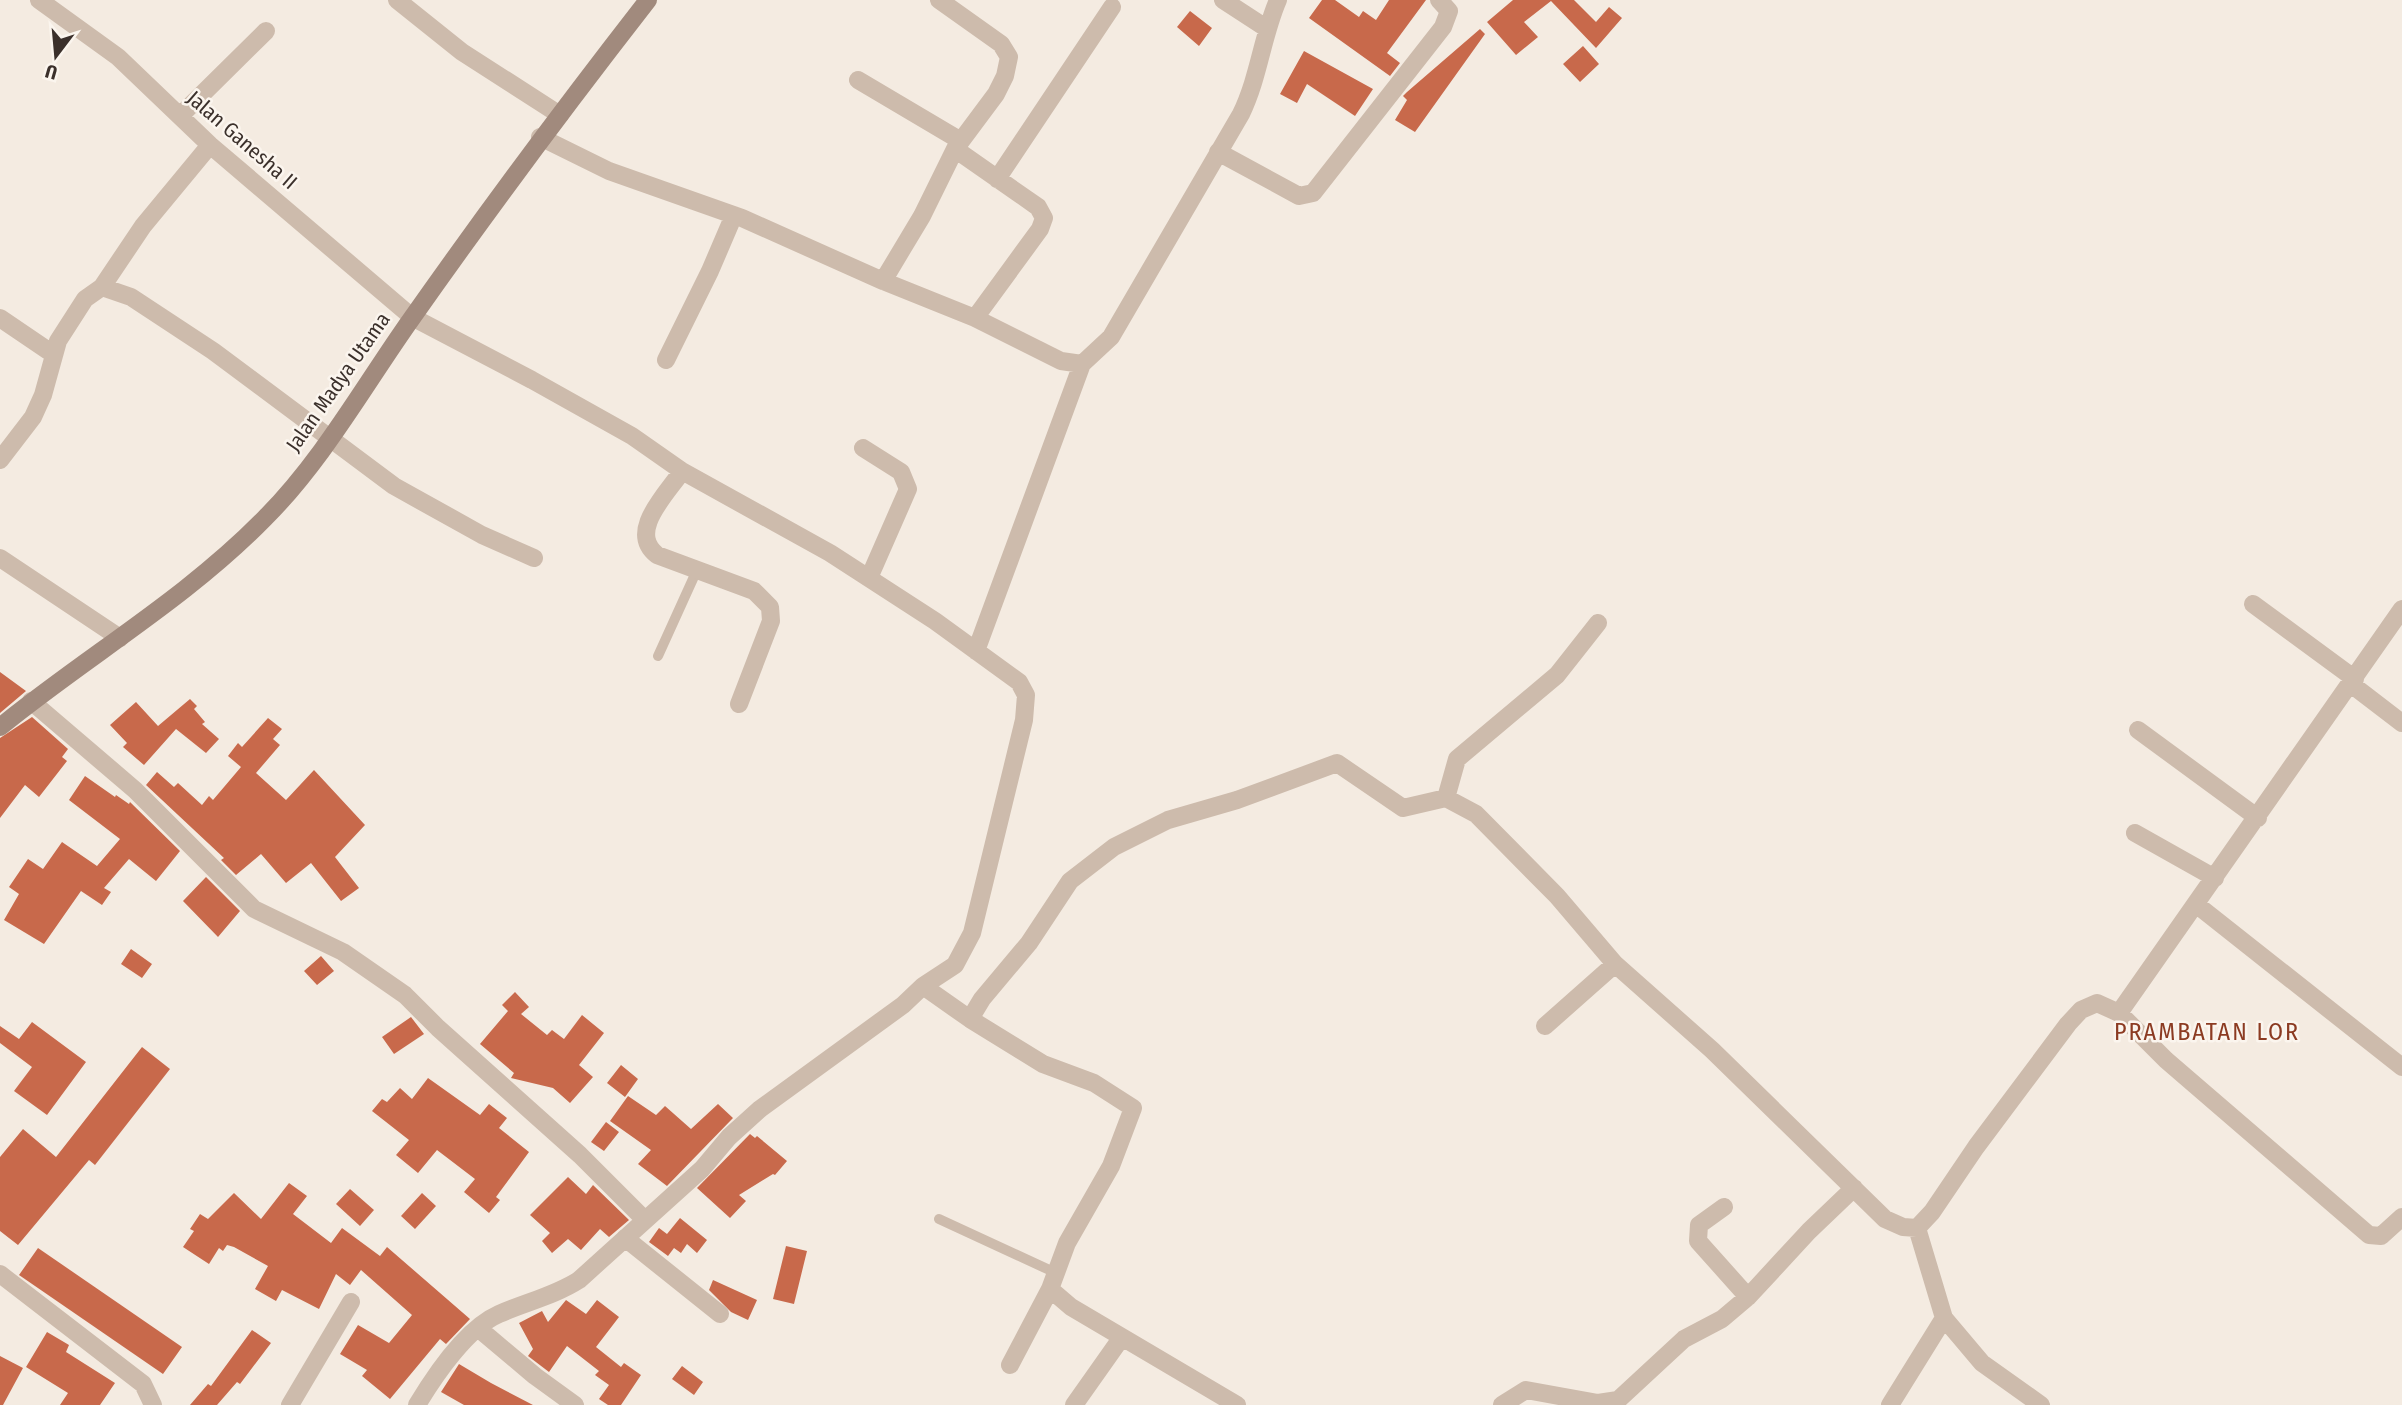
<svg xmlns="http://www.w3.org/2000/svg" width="2402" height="1405" font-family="'Fira Sans Condensed',sans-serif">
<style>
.building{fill:#c8694b}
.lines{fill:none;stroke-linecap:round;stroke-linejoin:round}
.lane{stroke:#cdbbac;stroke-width:10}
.street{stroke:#cdbbac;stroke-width:18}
.secondary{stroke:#a18a7d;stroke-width:18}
.labels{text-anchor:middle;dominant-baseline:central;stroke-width:5;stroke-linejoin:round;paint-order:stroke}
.street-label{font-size:21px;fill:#3b302b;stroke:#fbf5ee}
.quarter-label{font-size:24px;letter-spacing:2px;fill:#8c3b22;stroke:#fbf5ee}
</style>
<rect width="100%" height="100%" fill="#f4ebe1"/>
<path class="building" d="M1322 0H1335L1359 17 1363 11 1376 20 1389 0H1426L1387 53 1400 63 1390 76 1309 18Z
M1513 0H1574L1596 22 1609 7 1622 18 1596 48 1551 1 1524 22 1538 37 1516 55 1487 22Z
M1190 11 1212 28 1199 46 1177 27Z
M1480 29 1485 34 1415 132 1395 120 1407 100 1403 96 1407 92Z
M1583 46 1599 64 1580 82 1563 64Z
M1304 51 1373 89 1355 116 1307 84 1297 103 1280 94Z
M0 672 26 691 0 713Z
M190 699 197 706 194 709 205 722 202 724 219 739 206 753 176 729 144 765 123 747 127 743 110 725 136 702 158 726Z
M32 717 68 749 62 757 67 761 39 797 25 785 0 818V738Z
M268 718 282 729 273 739 280 745 256 773 286 800 314 770 365 825 335 857 359 888 341 901 311 863 286 883 261 854 236 875 221 860 224 858 146 785 157 772 174 787 178 783 202 805 209 796 213 800 241 767 228 756 238 743 242 747Z
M85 776 115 797 116 795 129 804 130 802 180 851 156 881 129 859 104 888 111 892 102 905 81 891 44 944 4 920 19 894 9 887 28 859 43 869 62 842 97 866 120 839 69 800Z
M206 877 240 911 218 937 183 901Z
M131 949 152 964 142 978 121 964Z
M321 956 334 971 317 985 304 971Z
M515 992 529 1007 521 1014 547 1035 552 1030 564 1039 582 1015 604 1033 579 1065 593 1077 570 1103 553 1088 511 1078 514 1073 480 1044 508 1011 502 1005Z
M411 1017 424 1034 394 1054 382 1037Z
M32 1022 86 1062 47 1115 14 1091 32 1067 0 1043V1026L19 1039Z
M142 1047 170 1069 95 1165 89 1160 18 1245 0 1231V1157L23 1129 56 1157Z
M621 1065 638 1079 625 1097 607 1083Z
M428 1078 480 1115 489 1104 507 1118 499 1128 529 1152 496 1197 500 1200 489 1213 464 1192 475 1179 437 1150 418 1173 396 1155 409 1140 372 1111 382 1099 387 1102 400 1088 412 1099Z
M628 1096 656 1115 665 1106 691 1129 718 1104 733 1118 667 1186 638 1164 651 1150 610 1121Z
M606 1122 619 1132 604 1151 591 1142Z
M750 1134 755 1138 757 1136 787 1161 775 1175 773 1174 739 1195 746 1201 730 1218 697 1188Z
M568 1177 586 1194 593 1185 629 1220 609 1237 600 1229 581 1250 568 1239 552 1253 542 1241 550 1233 530 1215Z
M289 1183 307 1196 293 1214 331 1243 342 1228 380 1256 387 1247 470 1319 446 1344 440 1339 390 1399 362 1376 367 1370 340 1354 358 1325 389 1343 412 1315 361 1270 350 1285 336 1274 319 1309 282 1290 276 1301 255 1289 268 1266 234 1247 227 1245 223 1251 219 1248 209 1264 183 1247 194 1231 190 1229 200 1214 208 1219 234 1193 261 1219Z
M350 1189 374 1210 360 1226 336 1204Z
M422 1193 436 1206 415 1229 401 1216Z
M680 1218 707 1240 697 1253 687 1244 681 1253 674 1248 668 1256 649 1242 659 1228 667 1234Z
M786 1246 807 1251 794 1304 773 1299Z
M38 1248 182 1347 163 1374 19 1275Z
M713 1280 757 1300 748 1320 731 1312 709 1290Z
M566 1300 586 1314 597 1300 619 1317 596 1347 621 1367 624 1363 641 1375 621 1405H608L599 1399 609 1385 595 1375 599 1371 567 1346 549 1372 528 1356 533 1349 519 1323 542 1311 548 1322Z
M252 1330 271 1343 240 1384 237 1382 217 1405H190L208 1384 211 1386Z
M47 1332 69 1345 66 1352 115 1383 100 1405H60L68 1393 26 1367Z
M0 1356 23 1368 3 1405H0Z
M459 1364 491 1383 533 1405H464L441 1392Z
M682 1366 703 1382 694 1395 672 1379Z"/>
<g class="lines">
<path class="lane" d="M658 656 697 570
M939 1219 1056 1273"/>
<path class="street" d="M39 0 118 57 210 145 412 317 532 380 632 436 682 471 830 553 935 621 1019 682 1026 695 1024 720 972 933 955 965 923 986 970 1019 982 999 1029 943 1070 881 1114 847 1168 820 1237 800 1337 763 1403 808 1446 798 1476 814 1557 896 1615 964 1712 1050 1885 1219 1903 1227 1917 1228 1932 1212 1976 1147 2068 1024 2081 1010 2097 1003 2119 1013 2166 1060 2369 1235 2381 1236 2402 1217
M397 0 462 52 560 115
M1223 0 1266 28
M858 80 961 141
M180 116 266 31
M540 137 609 171 742 218 883 281 975 318 1061 361 1082 364 1111 337 1241 114C1259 77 1262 37 1278 0
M955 149 1038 207 1044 218 1040 229 975 318
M1218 152 1299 196 1313 193 1443 27 1449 11 1439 0
M997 179 1112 7
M883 281 922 216 955 149 996 94 1005 76 1009 57 1001 44 939 0
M102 287 143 226 210 145
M0 318 53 354
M666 360 710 271 734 215
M863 448 901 472 908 489 869 578
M0 460 33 417 43 395 58 341 85 299 102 287 131 297 213 351 394 486 482 535 534 558
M682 471C667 494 627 531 657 555L754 591 770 607 771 621 739 704
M0 558 120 638
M2253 604 2355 679
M976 651 1082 364
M2351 684 2402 723
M31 701 135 790 254 909 343 952 405 995 438 1028 580 1155 644 1219
M2138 730 2258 818
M1446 798 1457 759 1557 675 1598 623
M2135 833 2215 878
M2197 905 2402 1067
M2119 1013 2402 609
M970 1019 1043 1064 1094 1083 1133 1108 1111 1166 1067 1243 1050 1289 1071 1307 1237 1405
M1545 1026 1615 964
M1724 1207 1699 1225 1698 1241 1748 1297
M1917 1228 1944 1318 1982 1363 2041 1405
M625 1238 720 1314
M0 1274 143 1384 153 1405
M478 1328 535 1376 575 1405
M1010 1365 1050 1289
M290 1405 351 1302
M417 1405C435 1375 467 1328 499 1314 526 1302 554 1296 579 1280L702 1169 729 1137 760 1109 903 1005 923 986
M1074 1405 1122 1337
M1502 1405 1526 1390 1598 1403 1618 1400 1684 1339 1722 1319 1748 1297 1809 1231 1854 1188
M1890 1405 1944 1318"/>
<path class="secondary" d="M0 727C87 656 186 599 265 518 323 460 365 384 412 318 488 210 567 104 648 0"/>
</g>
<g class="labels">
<g class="street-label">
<text transform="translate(242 140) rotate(41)">Jalan Ganesha II</text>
<text transform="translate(338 382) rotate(-55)">Jalan Madya Utama</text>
</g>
<g class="quarter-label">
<text x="2207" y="1032">PRAMBATAN LOR</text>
</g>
</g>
<g transform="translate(56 56) rotate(196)" stroke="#fbf5ee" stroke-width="5" paint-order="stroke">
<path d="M0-5L12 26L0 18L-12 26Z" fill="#3b302b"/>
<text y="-10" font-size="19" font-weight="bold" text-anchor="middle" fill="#3b302b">U</text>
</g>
</svg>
